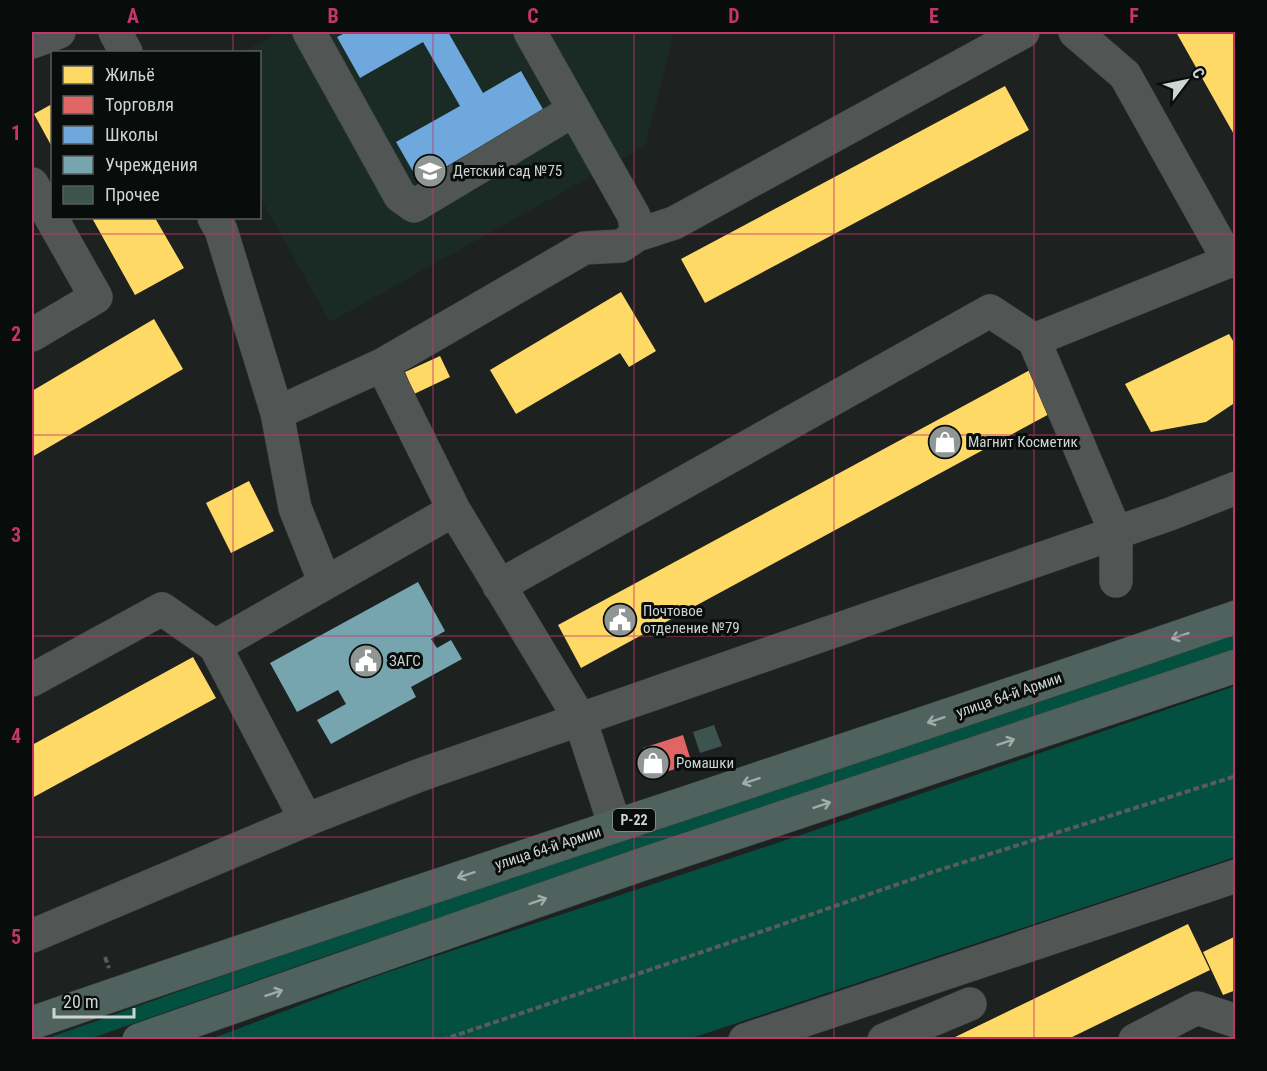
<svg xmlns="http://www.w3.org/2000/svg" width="1267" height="1071" font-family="'Roboto Condensed',sans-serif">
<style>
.built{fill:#1a2b25}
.green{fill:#045040}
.homes{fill:#ffd966}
.shops{fill:#e06666}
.schools{fill:#6fa8dc}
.public{fill:#76a5af}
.building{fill:#3d544e}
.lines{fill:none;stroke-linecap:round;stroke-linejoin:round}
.minor-casing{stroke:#3a3f3e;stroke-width:34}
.highway-casing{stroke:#3a3f3e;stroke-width:34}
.path{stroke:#585c5b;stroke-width:4;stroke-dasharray:6 3;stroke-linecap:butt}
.minor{stroke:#515554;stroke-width:33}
.highway{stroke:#50625d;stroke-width:33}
.oneway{stroke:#a1aca8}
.grid{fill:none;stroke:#c4346d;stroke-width:1.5;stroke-opacity:0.55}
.labels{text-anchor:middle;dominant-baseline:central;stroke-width:6;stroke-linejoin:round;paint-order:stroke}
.shield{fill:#080d0b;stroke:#929896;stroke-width:1.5}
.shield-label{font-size:14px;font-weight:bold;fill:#cdd4d1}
.poi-label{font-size:15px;fill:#cdd4d1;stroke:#080d0b;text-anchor:start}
.street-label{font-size:15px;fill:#cdd4d1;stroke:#080d0b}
.neatline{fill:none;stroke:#c4346d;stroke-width:2}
.grid-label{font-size:20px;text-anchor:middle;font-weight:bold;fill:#c4346d}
</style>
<rect width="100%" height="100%" fill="#1d2220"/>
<path class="built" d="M273 32H674L645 146 330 322 260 197V52H243L274 35Z"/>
<path class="green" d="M1235 628V651L323 957 89 1039 43 1040 225 975Z
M1235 686V857L689 1039H211L382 974 795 837Z"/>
<path class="homes" d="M1176 32H1236V138Z
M1005 86 1029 130 705 303 681 259Z
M52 104V147L34 114Z
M92 218H155L184 268 135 295Z
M621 292 656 351 629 367 620 353 516 414 490 370Z
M154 319 183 369 32 457V391Z
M1229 334 1236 346V402L1206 422 1151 432 1125 384Z
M440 356 450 377 414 394 405 372Z
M1030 370 1053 412 581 668 558 625Z
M249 481 274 531 231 553 206 503Z
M193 657 216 698 32 798V745Z
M1188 924 1210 970 1066 1040H949Z
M1236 936V990L1223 995 1203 952Z"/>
<path class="shops" d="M683 735 692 764 652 776 643 748Z"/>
<path class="schools" d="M347 32H448L483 93 521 71 544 111 419 182 396 142 460 106 423 42 360 78 337 37Z"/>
<path class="public" d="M418 582 445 631 431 639 437 648 451 640 462 659 411 687 416 697 331 744 317 720 346 704 338 690 297 712 270 663Z"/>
<path class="building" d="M714 725 722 746 700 753 693 732Z"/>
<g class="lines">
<g class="minor-casing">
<path id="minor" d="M115 32 126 52
M309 32 400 196 414 206 574 110
M530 32 634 216 637 235 621 246 584 248 382 365 454 510 580 719 615 826
M1075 32 1125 75 1229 261
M32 42 59 32
M32 184 96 297 32 335
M214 218 221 230 277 413
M637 235 674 223 1023 32
M1116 581V533L1034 340 1229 261 1236 262
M325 583 295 508 277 413 382 365
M499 586 990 311 1034 340
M32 680 162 609 215 646
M306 820 215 646 454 510
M32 936 306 820 420 775 1170 514 1236 488
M745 1040 1236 876
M884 1040 970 1004
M1135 1040 1197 1008 1236 1021"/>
</g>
<g class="highway-casing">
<path id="highway" d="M32 1023C432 884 836 756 1236 617
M139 1040 643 864 1236 666"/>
</g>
<path class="path" d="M105 957 109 968
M442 1040 714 948 933 872 1236 776"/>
<use href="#minor" class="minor"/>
<use href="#highway" class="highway"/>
</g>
<defs><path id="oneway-shaft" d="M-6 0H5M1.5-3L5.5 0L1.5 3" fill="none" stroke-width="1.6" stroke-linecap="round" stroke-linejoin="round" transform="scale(1.5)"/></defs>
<g class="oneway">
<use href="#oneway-shaft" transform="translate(1180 636) rotate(161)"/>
<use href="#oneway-shaft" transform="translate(936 720) rotate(162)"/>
<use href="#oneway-shaft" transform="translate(1006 742) rotate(-19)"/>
<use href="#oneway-shaft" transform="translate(751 781) rotate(162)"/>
<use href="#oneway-shaft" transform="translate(822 805) rotate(-19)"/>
<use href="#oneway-shaft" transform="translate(466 875) rotate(162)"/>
<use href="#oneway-shaft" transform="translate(538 901) rotate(-19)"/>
<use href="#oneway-shaft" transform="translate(274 993) rotate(-19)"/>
</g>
<path class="grid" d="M233 32V52M433 32V1040M634 32V1040M834 32V1040M1034 32V1040M233 218V1040M32 234H1236M32 435H1236M32 636H1236M32 837H1236"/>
<defs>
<g id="school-disc" transform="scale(1.725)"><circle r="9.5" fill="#8f9693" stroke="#080d0b"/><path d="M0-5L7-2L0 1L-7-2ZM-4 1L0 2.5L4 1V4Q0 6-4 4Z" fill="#fff"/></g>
<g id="shop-disc" transform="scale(1.725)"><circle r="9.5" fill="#8f9693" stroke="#080d0b"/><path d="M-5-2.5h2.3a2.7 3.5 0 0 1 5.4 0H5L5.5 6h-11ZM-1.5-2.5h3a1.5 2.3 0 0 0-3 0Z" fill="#fff"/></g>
<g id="civic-disc" transform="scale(1.725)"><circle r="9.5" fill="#8f9693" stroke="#080d0b"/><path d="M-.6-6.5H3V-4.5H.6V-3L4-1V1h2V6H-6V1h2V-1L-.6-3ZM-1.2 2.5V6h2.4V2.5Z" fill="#fff"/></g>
</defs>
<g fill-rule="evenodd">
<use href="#school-disc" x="430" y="171"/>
<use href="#shop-disc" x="945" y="442"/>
<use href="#civic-disc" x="620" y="620"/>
<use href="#civic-disc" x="366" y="661"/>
<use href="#shop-disc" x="653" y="763"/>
</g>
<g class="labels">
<rect class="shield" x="613" y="809" width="42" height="22" rx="4.5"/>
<g class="shield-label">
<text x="634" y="820">Р-22</text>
</g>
<g class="poi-label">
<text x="453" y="171">Детский сад №75</text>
<text x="968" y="442">Магнит Косметик</text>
<text x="643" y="611">Почтовое<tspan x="643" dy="17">отделение №79</tspan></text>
<text x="389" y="661">ЗАГС</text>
<text x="676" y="763">Ромашки</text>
</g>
<g class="street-label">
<text transform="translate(1009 695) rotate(-19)">улица 64-й Армии</text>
<text transform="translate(548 848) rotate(-18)">улица 64-й Армии</text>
</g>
</g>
<rect width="1267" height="1071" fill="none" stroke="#080d0b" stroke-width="66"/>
<rect x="51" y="51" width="210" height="168" fill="#080d0b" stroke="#575d5a" stroke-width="1.5"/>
<rect x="63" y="66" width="30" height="18" fill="#ffd966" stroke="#575d5a" stroke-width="1.5"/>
<text x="105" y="81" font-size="18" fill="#cdd4d1">Жильё</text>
<rect x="63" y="96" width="30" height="18" fill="#e06666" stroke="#575d5a" stroke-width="1.5"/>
<text x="105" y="111" font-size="18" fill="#cdd4d1">Торговля</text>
<rect x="63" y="126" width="30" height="18" fill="#6fa8dc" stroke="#575d5a" stroke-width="1.5"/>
<text x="105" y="141" font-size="18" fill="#cdd4d1">Школы</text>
<rect x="63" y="156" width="30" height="18" fill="#76a5af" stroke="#575d5a" stroke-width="1.5"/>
<text x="105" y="171" font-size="18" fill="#cdd4d1">Учреждения</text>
<rect x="63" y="186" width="30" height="18" fill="#3d544e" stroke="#575d5a" stroke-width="1.5"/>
<text x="105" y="201" font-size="18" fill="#cdd4d1">Прочее</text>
<g transform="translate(1186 81) rotate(58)" stroke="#080d0b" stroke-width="4.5" paint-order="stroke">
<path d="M0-4.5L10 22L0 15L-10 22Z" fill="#cdd4d1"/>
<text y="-9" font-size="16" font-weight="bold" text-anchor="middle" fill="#cdd4d1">С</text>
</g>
<path d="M54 1008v9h80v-9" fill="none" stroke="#cdd4d1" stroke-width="3"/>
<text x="63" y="1008" font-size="18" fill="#cdd4d1" stroke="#080d0b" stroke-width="4.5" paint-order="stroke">20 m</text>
<rect x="33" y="33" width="1201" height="1005" class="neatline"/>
<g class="grid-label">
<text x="133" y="23">A</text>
<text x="333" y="23">B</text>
<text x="533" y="23">C</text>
<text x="734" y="23">D</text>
<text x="934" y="23">E</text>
<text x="1134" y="23">F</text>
<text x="16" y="140">1</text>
<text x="16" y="341">2</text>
<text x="16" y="542">3</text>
<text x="16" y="743">4</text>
<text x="16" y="944">5</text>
</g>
</svg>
